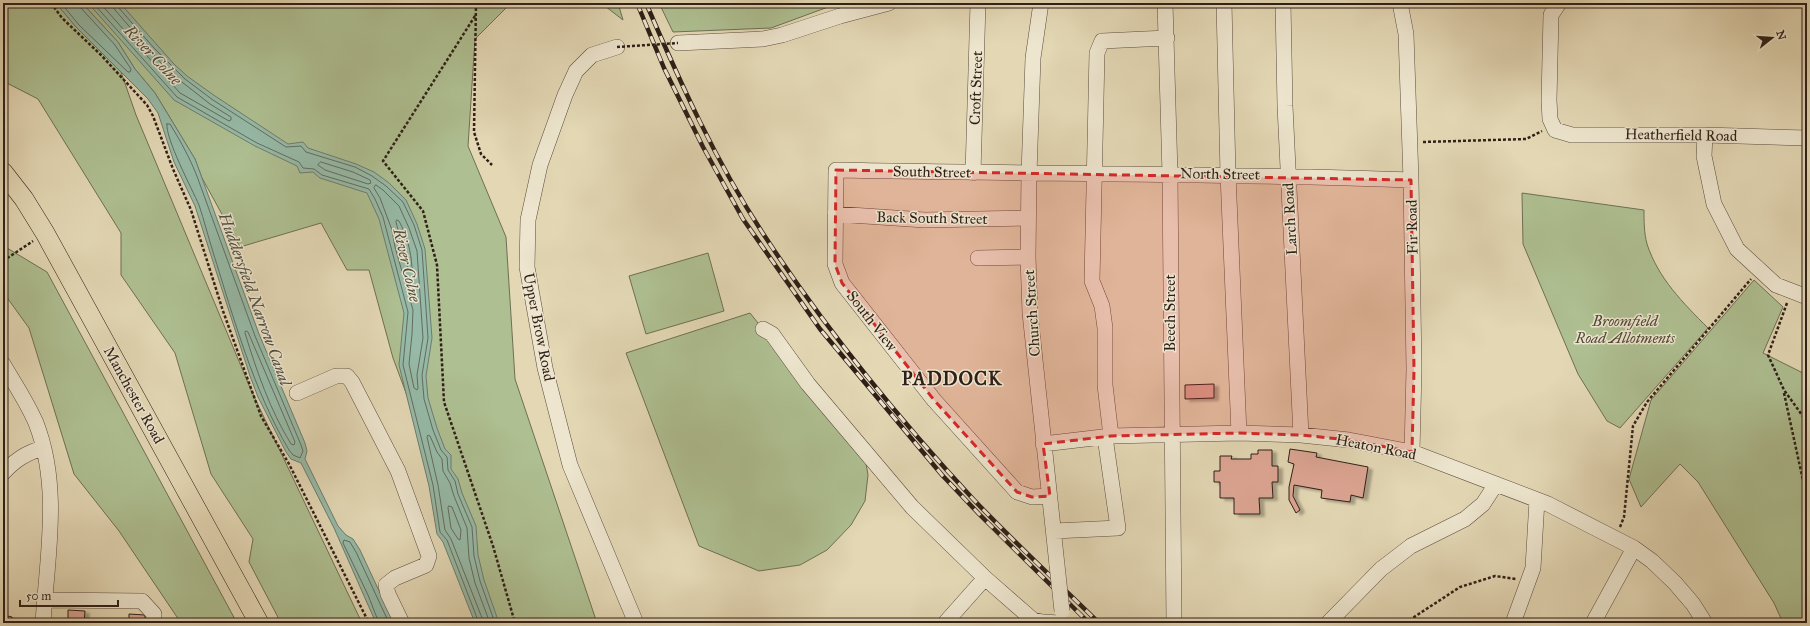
<svg xmlns="http://www.w3.org/2000/svg" width="1810" height="626" font-family="'IM FELL Great Primer',serif">
<style>
.green{fill:#aebf91;stroke:#6e6f54}
.water{fill:#96baa7;stroke:#6d7c6e}
.lines{fill:none;stroke-linecap:round;stroke-linejoin:round}
.shore{stroke:#626c60;stroke-width:1}
.building{fill:#dca594;stroke:#2f1f18;filter:url(#shadow)}
.minor-casing{stroke:#5c4d3f;stroke-width:16}
.major-casing{stroke:#2f1f18;stroke-width:20}
.path{stroke:#2f1f18;stroke-width:2.5;stroke-dasharray:3 2;stroke-linecap:butt}
.minor{stroke:#ede5ce;stroke-width:15}
.major{stroke:#e3d7b4;stroke-width:19}
.rail-casing{stroke:#2f1f18;stroke-width:4.5}
.rail{stroke:#ede5ce;stroke-width:3;stroke-dasharray:9;stroke-linecap:butt}
.minor-bridge-casing{stroke:#5c4d3f;stroke-width:16;stroke-linecap:butt}
.path-bridge{stroke:#2f1f18;stroke-width:2.5;stroke-dasharray:3 2;stroke-linecap:butt}
.minor-bridge{stroke:#ede5ce;stroke-width:15}
.marked{fill:#d62828;fill-opacity:0.2;stroke:#d62828;stroke-width:3;stroke-dasharray:8 5;stroke-linejoin:round}
.labels{text-anchor:middle;dominant-baseline:central;stroke-width:3;stroke-linejoin:round;paint-order:stroke}
.street-label{font-size:15px;fill:#2f1f18;stroke:#ede5ce}
.park-label{font-size:15px;font-style:italic;fill:#4f4736;stroke:#ede5ce}
.water-label{font-size:16px;font-style:italic;fill:#4e4e43;stroke:#ede5ce}
.district-label{font-size:19px;font-weight:bold;letter-spacing:1px;fill:#2f1f18;stroke:#ede5ce}
</style>
<defs>
<filter id="shadow"><feDropShadow dx="4.5" dy="2.5" stdDeviation="1" flood-color="#0004"/></filter>
</defs>
<rect width="100%" height="100%" fill="#e3d7b4"/>
<filter id="stains"><feTurbulence type="fractalNoise" baseFrequency=".005" numOctaves="4"/><feColorMatrix values="0 0 0 0 .2 0 0 0 0 .09 0 0 0 0 .02 0 0 0 .5 -.17"/></filter>
<radialGradient id="worn" r=".72"><stop offset=".6" stop-color="#630" stop-opacity="0"/><stop offset="1" stop-color="#630" stop-opacity=".3"/></radialGradient>
<path class="green" d="M3 3H56L76 27 120 69 136 115 251 390 362 623H281L249 562 253 539 211 474 175 353 121 275V233L38 99 3 81Z
M82 3H511L475 39 468 146 506 237 515 379 597 623H492L393 358 369 270H347L321 223 240 247 202 178 195 159 155 93 135 69 118 42Z
M601 3H618L623 20Z
M659 3H839L771 28 673 32Z
M1522 193 1644 210C1644 221 1644 233 1647 244 1658 278 1683 303 1708 328L1620 428 1607 421 1578 374 1523 244Z
M3 230 7 248 47 272 237 623H181L119 531 74 474 29 328 3 292Z
M708 253 724 311 646 334 629 276Z
M1754 280 1783 307 1763 353 1807 375V623H1783L1774 603 1698 482 1680 464 1641 507 1629 479 1651 400Z
M750 313 865 457 868 475 865 501 851 525 827 550 800 565 759 571 699 546 626 353Z"/>
<path class="water" d="M56 3H82L118 42 135 69 155 93 195 159 259 334 305 443 307 451 305 459 338 526 346 535 353 539 360 550 394 623H376L334 528 301 463 291 459 286 452 258 397 250 376 195 206 174 162 158 113 148 99 76 27Z
M88 3H120L174 64 187 76 215 96 288 144 303 142 308 148 356 164 374 172 389 183 406 200 417 224 425 249 432 338 426 376 428 398 437 428 445 449 451 455V469L458 479 462 493 476 526 478 555 484 580 499 623H475L443 542 437 534 429 486 399 365 404 313 379 219 367 193 320 178 313 172 300 173 297 166 255 146 174 100Z"/>
<g class="lines">
<path class="shore" d="M61 3 79 25 128 72H130L131 69 115 45 80 7 79 3
M93 3 177 97 257 143 299 162 303 168 314 169 322 175 369 189 375 199 383 217 408 312 403 365 433 485 440 532 447 540 479 623
M100 3 180 93 229 121 231 120V117L210 104 168 71 115 10 112 3
M117 3 118 7 154 48 185 79 213 100 286 147 301 146 306 152 355 167 372 176 386 186 403 202 414 225 422 250 428 338 422 375 424 399 433 430 441 450 447 457 448 470 455 481 458 494 472 527 474 556 480 581 495 623
M167 124H170C181 142 191 160 198 179L255 336 301 445 303 451 300 458 293 455 289 450C253 389 234 319 213 252 208 236 204 220 199 205 192 189 165 138 167 124Z
M321 162 353 172 370 180 371 183 368 184 325 170 318 165Z
M376 185 383 190 399 206 409 228 417 251 423 338 417 375 418 388 417 390 414 388 409 364 412 334 413 310 395 247 392 230 380 198 374 188Z
M397 220 399 221C407 236 411 251 412 268L410 270 408 269 396 222Z
M246 331 248 332 295 442 294 445 291 444C270 410 257 372 245 333Z
M449 506 452 507 461 530 460 540 458 539 451 528 448 508Z
M379 623 368 595 343 543 344 540 350 542 356 552 389 623
M484 623 451 539 445 530 438 485 427 437 428 435 430 436 437 452 442 459 443 471 450 483 454 496 467 528 469 558 475 583 490 623"/>
</g>
<path class="building" d="M1214 384V398L1185 399V385Z
M1290 449 1317 453 1316 457 1368 467 1363 498 1351 495 1350 502 1321 498 1322 490 1294 485 1293 496 1300 510 1296 513 1289 500V487L1294 464 1288 462Z
M1258 450H1272V466H1278V482H1272L1273 498H1259L1260 514H1234V498H1220V482H1214V471H1220V456H1232L1231 459H1251V454H1258Z
M68 610 85 611 84 623H68Z
M129 614 145 615V623H129Z
M3 615 12 617 11 623H3Z"/>
<g class="lines">
<g class="minor-casing">
<path id="minor" d="M1041 3 1033 58 1029 174 1028 257 1030 313 1057 565
M1165 3 1170 174 1174 623
M1224 3 1228 175 1239 433
M1283 3 1285 106 1301 435
M1400 3 1406 34 1411 180 1414 369 1412 452
M1559 3 1551 15 1549 100 1550 119 1555 130 1572 135H1705L1807 138
M678 43 763 39 782 35 840 16 889 3
M617 47 592 55 576 71 565 95 540 165 528 220 527 267 545 368 570 465 636 623
M1705 135 1704 156 1714 204 1737 249 1776 285 1807 297
M973 173 978 3
M835 214 925 220 1028 218
M978 258 1028 257
M763 329 772 334 808 384 912 507 985 578 1033 620 1043 622 1059 623
M3 364C14 383 27 402 36 423 61 487 47 557 43 623
M297 393 336 376H347L352 382 398 471 429 556 426 565 395 578 386 585 388 594 402 623
M1111 436 1105 385V328L1102 306 1092 281 1097 53 1102 41 1167 38
M1043 444 1111 436 1239 433 1301 435 1349 440 1412 452 1548 504 1634 548 1652 561 1675 583 1693 604 1705 623
M3 473C15 460 26 453 43 448
M1050 496 1032 497 1017 492 934 400 842 283 835 264 836 170C1027 174 1219 173 1411 180
M1054 531 1118 528 1105 437
M44 600 142 601 154 614V623
M945 623 985 578
M1328 623 1381 569 1411 546 1465 519 1483 504 1496 484
M1513 623 1533 568 1537 500
M1593 623 1634 548"/>
</g>
<g class="major-casing">
<path id="major" d="M3 172 24 199 45 233 259 623"/>
</g>
<path class="path" d="M51 3 62 18 101 55 147 105 153 116 173 169 191 210 223 311 261 416 289 464 369 623
M476 3 474 132 481 154 492 165
M475 16 383 161 423 211 437 265 444 402 493 546 515 623
M1423 142 1526 139 1542 131
M3 261 33 241
M1787 303 1768 355 1784 390 1807 422
M1784 393 1807 499
M1620 527 1624 517 1633 426 1647 402 1751 279
M1405 623 1460 587 1495 576 1516 579"/>
<use href="#minor" class="minor"/>
<use href="#major" class="major"/>
<g class="rail-casing">
<path id="rail" d="M637 3 664 68 703 147 743 219 820 329 942 475 979 514 1089 623
M646 3C680 82 715 160 762 232 824 327 897 417 974 500 1014 542 1057 582 1099 623"/>
</g>
<use href="#rail" class="rail"/>
<g class="minor-bridge-casing">
<path id="minor-bridge" d="M1057 565 1062 611"/>
</g>
<path class="path-bridge" d="M617 47 678 43"/>
<use href="#minor-bridge" class="minor-bridge"/>
</g>
<path class="marked" d="M836 170 1411 180 1414 369 1412 452 1349 440 1301 435 1239 433 1111 436 1043 444 1050 496 1032 497 1017 492 934 400 842 283 835 264Z"/>
<g class="labels">
<g class="street-label">
<text transform="translate(976 88) rotate(-88)">Croft Street</text>
<text transform="translate(1681 135) rotate(1)">Heatherfield Road</text>
<text transform="translate(932 172) rotate(1)">South Street</text>
<text transform="translate(1220 174) rotate(1)">North Street</text>
<text transform="translate(932 218) rotate(1)">Back South Street</text>
<text transform="translate(1290 219) rotate(-93)">Larch Road</text>
<text transform="translate(1412 227) rotate(-91)">Fir Road</text>
<text transform="translate(1032 313) rotate(-94)">Church Street</text>
<text transform="translate(1170 313) rotate(-90)">Beech Street</text>
<text transform="translate(872 321) rotate(52)">South View</text>
<text transform="translate(539 327) rotate(79)">Upper Brow Road</text>
<text transform="translate(134 395) rotate(61)">Manchester Road</text>
<text transform="translate(1376 447) rotate(11)">Heaton Road</text>
</g>
<g class="park-label">
<text x="1625" y="321">Broomfield<tspan x="1625" dy="17">Road Allotments</tspan></text>
</g>
<g class="water-label">
<text transform="translate(153 55) rotate(47)">River Colne</text>
<text transform="translate(407 265) rotate(77)">River Colne</text>
<text transform="translate(255 299) rotate(70)">Huddersfield Narrow Canal</text>
</g>
<g class="district-label">
<text x="952" y="378">PADDOCK</text>
</g>
</g>
<rect width="1810" height="626" fill="none" stroke="#e3d7b4" stroke-width="16"/>
<rect x="4" y="4" width="1802" height="618" fill="none" stroke="#2f1f18" stroke-width="2"/>
<rect x="8" y="8" width="1794" height="610" fill="none" stroke="#2f1f18"/>
<g transform="translate(1772 38) rotate(73)" stroke="#ede5ce" stroke-width="3" paint-order="stroke">
<path d="M0-3L7 15L0 10L-7 15Z" fill="#2f1f18"/>
<text y="-6" font-size="11" font-weight="bold" text-anchor="middle" fill="#2f1f18">N</text>
</g>
<path d="M20 600v6h98v-6" fill="none" stroke="#2f1f18" stroke-width="2"/>
<text x="26" y="600" font-size="12" fill="#2f1f18" stroke="#ede5ce" stroke-width="3" paint-order="stroke">50 m</text>
<rect width="100%" height="100%" filter="url(#stains)"/>
<rect width="100%" height="100%" fill="url(#worn)"/>
</svg>
